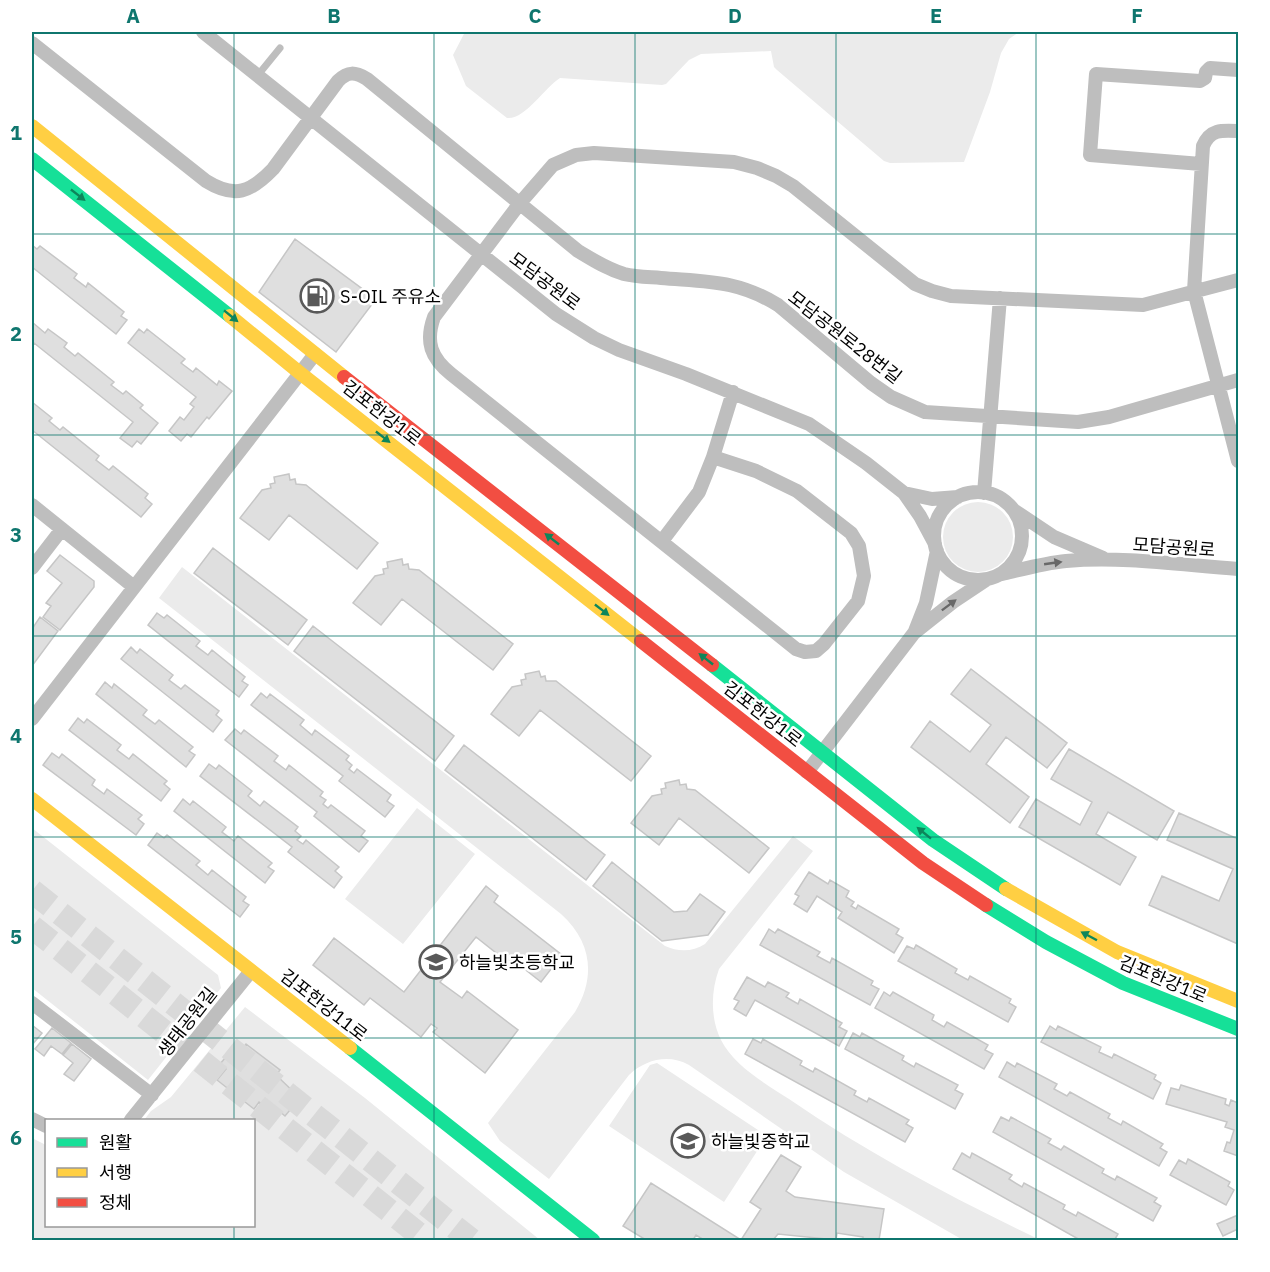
<svg xmlns="http://www.w3.org/2000/svg" width="1270" height="1272" font-family="'IBM Plex Sans','Noto Sans KR',sans-serif">
<style>
.green{fill:#ebebeb}
.building{fill:#dfdfdf;stroke:#c6c6c6;stroke-width:1.5}
.lines{fill:none;stroke-linecap:round;stroke-linejoin:round}
.highway-tunnel{stroke:#d9d9d9;stroke-width:24;stroke-dasharray:24 12;stroke-linecap:butt}
.lane{stroke:#bebebe;stroke-width:7}
.street{stroke:#bebebe;stroke-width:14}
.fast{stroke:#16e098;stroke-width:14}
.slow{stroke:#ffcf43;stroke-width:14}
.jam{stroke:#f24e42;stroke-width:14}
.oneway{fill:#0d865b}
.oneway2{fill:#686868}
.grid{fill:none;stroke:#0f766e;stroke-width:1.5;stroke-opacity:0.55}
.labels{text-anchor:middle;dominant-baseline:central;stroke-width:5;stroke-linejoin:round;paint-order:stroke}
.street-label{font-size:18px;fill:#000;stroke:#fff}
.poi-label{font-size:18px;fill:#000;stroke:#fff;text-anchor:start}
.neatline{fill:none;stroke:#0f766e;stroke-width:2}
.grid-label{font-size:20px;text-anchor:middle;font-weight:bold;fill:#0f766e}
</style>
<rect width="100%" height="100%" fill="#fff"/>
<path class="green" d="M465 32H1019L1009 39 1001 53 990 92 964 162 890 163 884 161 777 70 774 67 771 51 701 54 689 60 666 84 662 85 560 78C545 87 525 120 507 118L466 86 453 55Z
M943 537a35 35 0 1 1 70 0a35 35 0 1 1-70 0Z
M182 567 665 946C678 952 693 952 705 944L793 836 813 851 719 969C711 991 710 1018 721 1040 734 1066 766 1084 789 1099 869 1154 953 1198 1040 1240H963L844 1172 689 1065C669 1054 646 1059 629 1075L549 1179 500 1141 488 1123 575 1012C596 977 592 942 561 914L159 598Z
M417 808 475 854 403 944 345 899Z
M32 828 218 975 221 988 148 1080 32 988Z
M245 1007 365 1098 540 1240H32V1138L46 1145V1226H254V1120H144L151 1111 171 1097Z
M657 1063 767 1136 724 1202 609 1126 650 1065Z"/>
<path class="building" d="M295 239 376 299 336 352 259 292Z
M32 245 37 249 40 246 77 274 74 278 86 287 88 283 124 312 121 316 127 320 116 334 32 267Z
M32 322 45 333 48 329 67 343 64 347 75 356 78 353 114 382 111 385 123 394 126 391 143 405 140 408 158 423 141 444 137 441 132 447 120 438 133 422 34 343 32 346Z
M139 329 144 333 147 329 185 359 181 363 193 372 196 368 217 385 219 381 232 391 209 419 207 417 191 437 187 434 181 441 169 431 180 417 184 420 194 407 190 404 196 397 128 343Z
M32 402 52 418 49 421 60 430 63 427 99 456 96 460 109 470 113 466 148 494 145 498 152 504 141 517 32 430Z
M289 474 290 480 295 479 296 484 306 485 378 543 357 569 289 515 269 540 240 518 262 490 271 488 270 484 275 483 274 477Z
M213 548 307 620 288 645 194 573Z
M60 555 94 581V587L60 630 43 617 51 606 46 603 62 583 47 571Z
M402 559 403 565 408 564 409 569 419 570 513 644 493 670 402 599 381 625 353 603 375 576 384 574 383 569 388 568 387 562Z
M157 613 164 618 167 615 200 641 196 646 208 655 212 650 245 677 242 681 248 685 239 697 148 625Z
M40 617 58 631 32 666V629Z
M313 626 454 736 435 761 294 651Z
M131 647 137 653 140 649 173 675 169 680 181 689 185 685 219 711 216 715 222 720 213 732 121 659Z
M971 669 1067 743 1047 768 1006 737 986 764 1029 797 1010 823 911 747 930 721 970 752 991 725 951 694Z
M539 671 541 677 545 676 546 681H556L651 756 631 781 540 710 519 736 491 714 512 687 522 685 521 680 526 679 525 674Z
M105 682 112 688 114 684 147 710 143 715 155 724 159 720 193 747 189 751 195 755 186 767 96 694Z
M261 693 267 698 270 694 304 720 300 725 312 735 315 730 349 756 346 760 352 765 349 769 354 773 357 769 391 795 387 801 394 806 385 817 339 781 343 776 251 705Z
M78 718 84 723 87 719 121 745 117 750 129 759 133 754 167 781 164 784 170 789 161 801 69 730Z
M235 729 241 734 244 730 278 756 274 761 286 770 289 765 323 792 320 796 326 800 323 804 328 808 331 805 365 831 361 836 368 841 359 852 314 816 317 812 225 740Z
M464 745 605 855 586 880 445 770Z
M1069 749 1174 811 1157 840 1108 812 1096 834 1136 857 1120 885 1019 827 1036 799 1080 825 1092 802 1051 779Z
M52 753 59 758 62 754 95 780 92 785 104 794 107 789 142 815 138 819 144 824 136 835 43 765Z
M209 764 216 769 219 765 252 791 248 796 260 806 264 801 298 827 295 831 301 836 297 840 303 844 306 840 339 867 335 871 342 877 334 888 288 852 292 847 200 776Z
M679 780 680 785 686 784 687 789 695 790 769 848 749 873 679 818 659 845 631 823 652 796 662 794 661 789 666 788 665 783Z
M183 799 190 805 193 801 226 827 222 832 234 841 238 836 272 863 268 867 274 871 265 883 174 811Z
M1179 813 1238 839V944L1149 905 1162 876 1219 901 1233 869 1167 840Z
M157 833 164 838 167 835 200 861 196 865 208 875 212 870 246 897 243 901 249 905 240 917 148 845Z
M612 862 674 912 687 911 700 894 725 912 708 935 662 941 593 886Z
M809 872 828 884 830 880 849 891 846 897 854 902 851 906 856 909 858 905 899 929 896 934 903 938 894 953 838 918 842 912 817 896 807 912 794 904 799 896 795 894Z
M486 886 498 896 494 902 562 955 541 982 513 960 510 964 476 937 440 982 462 998 467 991 518 1030 485 1073 433 1032 437 1028 431 1024 421 1037 370 998 364 1005 313 965 334 938 404 992Z
M769 929 775 933 778 929 820 952 817 956 830 963 832 958 873 981 871 985 879 989 870 1005 760 945Z
M916 945 957 969 955 973 968 980 970 976 1011 999 1009 1003 1016 1007 1008 1022 898 961 907 946 914 949Z
M747 977 765 987 768 982 789 993 786 997 798 1004 800 999 842 1023 839 1027 847 1031 839 1046 755 1000 746 1016 734 1009 739 1001 734 999Z
M884 992 890 996 893 992 934 1015 932 1020 944 1027 947 1022 988 1045 985 1050 993 1054 984 1069 875 1008Z
M32 1025 42 1033 32 1045Z
M1050 1026 1056 1030 1058 1026 1101 1047 1099 1052 1112 1058 1114 1054 1156 1075 1154 1079 1161 1083 1153 1099 1041 1042Z
M52 1028 71 1043 62 1054 51 1046 44 1056 35 1049Z
M853 1033 860 1037 862 1033 904 1056 902 1060 914 1067 916 1063 958 1085 955 1090 963 1094 955 1109 845 1049Z
M753 1039 761 1043 763 1039 802 1061 800 1065 813 1072 815 1068 856 1091 854 1095 867 1102 869 1098 909 1120 906 1124 913 1128 905 1142 745 1054Z
M72 1044 91 1059 74 1081 64 1074 73 1063 63 1055Z
M246 1044 280 1070 276 1075 300 1098 285 1116 272 1105 268 1109 259 1102 254 1109 217 1080 226 1069 220 1064 232 1050 238 1055Z
M1007 1062 1015 1067 1017 1063 1057 1084 1054 1089 1067 1096 1070 1092 1110 1114 1108 1118 1121 1125 1123 1121 1163 1144 1160 1148 1167 1152 1159 1166 999 1077Z
M1181 1085 1226 1099 1225 1104 1229 1106 1231 1100 1238 1103V1156L1224 1151 1227 1142 1230 1143 1234 1130 1225 1127 1227 1122 1166 1104 1171 1088 1179 1090Z
M1001 1117 1009 1121 1011 1117 1051 1139 1048 1143 1061 1150 1064 1146 1104 1169 1102 1173 1115 1180 1117 1176 1157 1198 1154 1202 1161 1206 1153 1221 993 1132Z
M962 1153 970 1158 972 1153 1012 1175 1009 1179 1022 1187 1024 1183 1065 1205 1063 1209 1076 1216 1078 1212 1118 1234 1115 1239 1118 1240H1080L953 1169Z
M781 1155 801 1167 786 1191 795 1197 884 1209 879 1240H863V1237L837 1233 836 1240 778 1234 773 1240H704L696 1235 693 1240H646L623 1226 651 1183 741 1240 761 1209 750 1202Z
M1188 1159 1230 1182 1228 1186 1234 1190 1226 1205 1170 1175 1179 1160 1186 1164Z
M1238 1215V1229L1223 1236 1217 1224Z"/>
<g class="lines">
<path class="highway-tunnel" d="M32 891 471 1240
M32 927 426 1240"/>
<path class="lane" d="M258 75 280 48"/>
<path class="street" d="M203 32 556 314 594 338 619 350 686 374 809 424 866 463 904 493 920 516 935 544
M32 43 206 181C235 199 251 192 273 169L338 81C348 71 355 72 367 79L578 251C593 260 607 269 624 274 636 277 649 277 661 278 708 282 737 280 778 305L871 383 891 397 925 412 1078 422 1109 417 1238 380
M1238 131C1222 130 1210 129 1203 146L1194 291 1238 461
M1201 164 1090 155 1096 74 1200 81 1205 78 1206 72 1210 68 1238 70
M713 457 756 471 797 491 851 533 859 546 864 576 858 601 824 644 816 651 805 652 796 649 451 374C431 358 425 342 434 317L520 203 553 165 576 155 594 153 734 162 757 168 776 176 793 186 915 284 932 291 951 296 1143 305 1238 280
M934 536a44 44 0 1 1 88 0a44 44 0 1 1-88 0Z
M904 493 932 499 958 497
M984 493 1000 298
M32 505 134 587
M1015 511 1054 537 1103 558
M662 541 699 492 713 457 733 392
M32 568 62 529
M1002 574C1023 569 1045 563 1066 561 1123 556 1182 565 1238 569
M915 631 926 603 937 551
M32 719 315 354
M807 772 914 633 953 602 986 580
M32 1003 152 1095
M32 1119 46 1126
M131 1120 251 971"/>
<path class="fast" d="M32 159 230 316
M712 665 933 840 1006 889
M986 905 1046 942 1123 983 1238 1029
M350 1048 593 1240"/>
<path class="slow" d="M32 126 344 377
M230 316 300 373 641 641
M32 799 350 1048
M1006 889 1117 952 1238 1001"/>
<path class="jam" d="M344 377 712 665
M641 641 923 863 986 905"/>
</g>
<defs><path id="oneway-solid" d="M-6-.8H1V-3.2L6.5 0L1 3.2V.8H-6Z" transform="scale(1.5)"/></defs>
<g class="oneway">
<use href="#oneway-solid" transform="translate(78 195) rotate(38)"/>
<use href="#oneway-solid" transform="translate(231 316) rotate(39)"/>
<use href="#oneway-solid" transform="translate(383 437) rotate(38)"/>
<use href="#oneway-solid" transform="translate(552 539) rotate(-142)"/>
<use href="#oneway-solid" transform="translate(602 610) rotate(38)"/>
<use href="#oneway-solid" transform="translate(706 659) rotate(-142)"/>
<use href="#oneway-solid" transform="translate(924 833) rotate(-141)"/>
<use href="#oneway-solid" transform="translate(1089 936) rotate(-152)"/>
</g>
<g class="oneway2">
<use href="#oneway-solid" transform="translate(1053 563) rotate(-8)"/>
<use href="#oneway-solid" transform="translate(949 605) rotate(-37)"/>
</g>
<path class="grid" d="M234 32V1120M434 32V1240M635 32V1240M836 32V1240M1036 32V1240M32 234H1238M32 435H1238M32 636H1238M32 837H1238M32 1038H1238M234 1226V1240"/>
<defs>
<g id="fuel-ring" transform="scale(1.725)"><circle r="9.5" fill="#fff" stroke="#595959" stroke-width="1.5"/><path d="M-5.5-6h7V0h2V4h1.3V-2.5L3-4.5l.8-.8L6-3V5H2.5V1h-1V6h-7ZM-4.2-4.7v3.2H.2V-4.7Z" fill="#595959"/></g>
<g id="school-ring" transform="scale(1.725)"><circle r="9.5" fill="#fff" stroke="#595959" stroke-width="1.5"/><path d="M0-5L7-2L0 1L-7-2ZM-4 1L0 2.5L4 1V4Q0 6-4 4Z" fill="#595959"/></g>
</defs>
<g fill-rule="evenodd">
<use href="#fuel-ring" x="317" y="296"/>
<use href="#school-ring" x="436" y="962"/>
<use href="#school-ring" x="688" y="1141"/>
</g>
<g class="labels">
<g class="street-label">
<text transform="translate(545 281) rotate(37)">모담공원로</text>
<text transform="translate(845 337) rotate(38)">모담공원로28번길</text>
<text transform="translate(382 413) rotate(38)">김포한강1로</text>
<text transform="translate(1174 547) rotate(4)">모담공원로</text>
<text transform="translate(763 714) rotate(38)">김포한강1로</text>
<text transform="translate(1163 979) rotate(23)">김포한강1로</text>
<text transform="translate(324 1005) rotate(38)">김포한강11로</text>
<text transform="translate(187 1022) rotate(-52)">생태공원길</text>
</g>
<g class="poi-label">
<text x="340" y="296">S-OIL 주유소</text>
<text x="459" y="962">하늘빛초등학교</text>
<text x="711" y="1141">하늘빛중학교</text>
</g>
</g>
<rect width="1270" height="1272" fill="none" stroke="#ffffff" stroke-width="66"/>
<rect x="45" y="1119" width="210" height="108" fill="#ffffff" stroke="#999999" stroke-width="1.5"/>
<rect x="57" y="1138" width="30" height="9" fill="#16e098" stroke="#999999" stroke-width="1.5"/>
<text x="99" y="1149" font-size="18" fill="#000000">원활</text>
<rect x="57" y="1168" width="30" height="9" fill="#ffcf43" stroke="#999999" stroke-width="1.5"/>
<text x="99" y="1179" font-size="18" fill="#000000">서행</text>
<rect x="57" y="1198" width="30" height="9" fill="#f24e42" stroke="#999999" stroke-width="1.5"/>
<text x="99" y="1209" font-size="18" fill="#000000">정체</text>
<rect x="33" y="33" width="1204" height="1206" class="neatline"/>
<g class="grid-label">
<text x="133" y="23">A</text>
<text x="334" y="23">B</text>
<text x="535" y="23">C</text>
<text x="735" y="23">D</text>
<text x="936" y="23">E</text>
<text x="1137" y="23">F</text>
<text x="16" y="140">1</text>
<text x="16" y="341">2</text>
<text x="16" y="542">3</text>
<text x="16" y="743">4</text>
<text x="16" y="944">5</text>
<text x="16" y="1145">6</text>
</g>
</svg>
